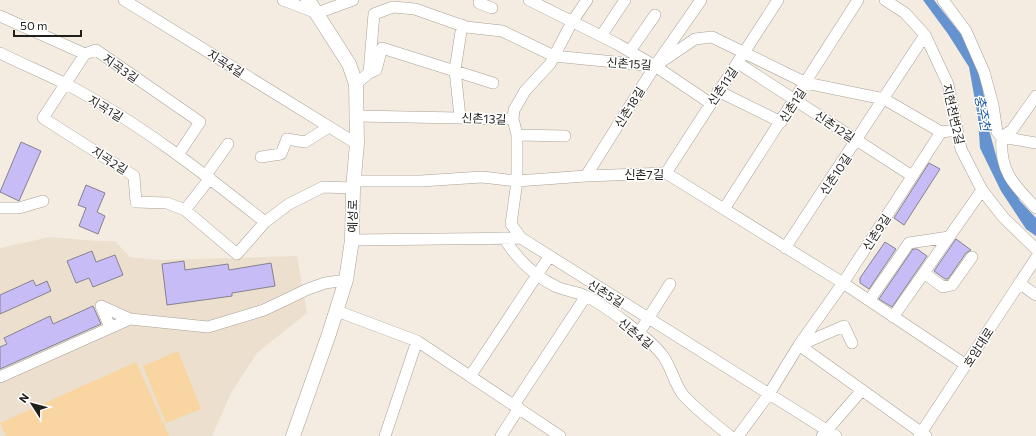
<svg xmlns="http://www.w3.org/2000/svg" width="1036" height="436" font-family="Commissioner,'Noto Sans KR',sans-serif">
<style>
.built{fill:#ecdfce}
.green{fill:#f9d5a2}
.water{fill:#6493cf}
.building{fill:#c8bcf7;stroke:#84828d}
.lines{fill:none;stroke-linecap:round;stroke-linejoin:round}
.minor-casing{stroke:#a8a197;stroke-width:12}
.major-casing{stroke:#a8a197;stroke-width:15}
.minor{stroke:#fff;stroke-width:11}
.major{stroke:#fff;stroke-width:14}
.labels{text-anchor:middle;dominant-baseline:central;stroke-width:3;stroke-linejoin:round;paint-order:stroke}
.street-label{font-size:12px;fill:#211f1b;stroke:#fff}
.water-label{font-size:13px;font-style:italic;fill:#13549c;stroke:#fff}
</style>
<rect width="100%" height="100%" fill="#f4ece1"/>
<path class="built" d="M50 237 97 241H115L130 257 160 260 297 256 307 313 257 353 231 393 212 436H0V248Z"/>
<path class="green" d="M178 351 201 409 166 423 143 366Z
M136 362 169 436H6L0 423Z"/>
<path class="water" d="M923 0H934L968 43 982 83 989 130 997 159 1020 201 1036 218V236L1026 229 1001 191 980 148 978 117 969 67 948 34Z"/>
<path class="building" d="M21 142 41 151 19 201 0 192Z
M929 163 940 169 904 225 894 218Z
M86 185 105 193 97 212 105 216 98 234 79 226 86 208 78 205Z
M956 239 971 250 966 253 948 279H945L934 271Z
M885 242 896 249 869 289 860 283V278Z
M913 249H917L927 256 892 307 879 299Z
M92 251 96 262 115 255 123 275 93 287 89 278 76 283 67 261Z
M184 261 185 270 228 264 229 270 271 263 275 286 232 293V296L167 305 162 264Z
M33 280 36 286 47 281 51 291 0 314V295Z
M93 306 101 324 0 369V347L7 344 4 338 50 316 53 324Z"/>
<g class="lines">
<g class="minor-casing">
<path id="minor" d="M124 0 357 144
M283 0 317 13 353 0
M480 0 479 3 492 8
M529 0 617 44 655 66 710 103
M885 0 905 13 925 35 948 84 961 149 982 190 1003 217 1036 249
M943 0 966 31 984 72 993 105 997 132 1002 137C999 171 1014 185 1036 208
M0 16 85 54 96 50 200 122 178 155
M601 36 625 0
M630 51 655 15
M0 53C22 64 44 73 66 84 138 122 202 172 265 222L289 204 323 187 353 188
M85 54 43 118 134 176 136 202 167 203 185 210 237 254 265 222
M738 63 912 176
M369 73 376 70 382 48 493 83
M356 84 369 73 374 14 393 7 415 9 466 27 502 31 554 56 655 66 695 39 712 37 806 83 884 99 941 132
M718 91 781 122
M357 116 513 119
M460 117 455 70 462 25
M517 135 565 136
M1002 137 1012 130 1036 96
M1002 137 1036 143
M261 157 281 154 287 139 305 142 329 127
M666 173 778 0
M206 175 228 144
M586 176 655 66 701 0
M353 181H421L482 177 517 181 586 176 666 173 843 283 966 365
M0 208H19L43 201
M724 209 858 0
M185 210 210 178
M504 238C517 259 534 276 557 287 567 291 577 292 586 296 604 305 652 340 663 356 672 368 674 384 684 396 698 411 714 423 730 436
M521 238 511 224 517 181V135L513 119 514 110 525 91 550 64 572 22 587 0
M352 240 521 238 836 436
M785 248 925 35
M924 273 943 287 952 285 972 257
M1019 283 1036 295
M873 295 909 243 949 237
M337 311 417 341 560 436
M893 317 982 190
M110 327 101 306 130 319
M639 333 670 284
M799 345 926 436
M800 345 844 326 852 343
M471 375 549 257
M0 377 130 319 208 327 264 310 308 289 325 283 346 280
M514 405 586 296
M385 436 417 341
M501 436 519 408
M738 436 769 394 799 345 843 283 941 132 957 130
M822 436 862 390
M919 436 1036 258"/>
</g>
<g class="major-casing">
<path id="major" d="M293 436 329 334 346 280 352 240 353 188 357 144 356 84 349 64 308 0"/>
</g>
<use href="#minor" class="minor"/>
<use href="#major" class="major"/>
</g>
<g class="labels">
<g class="street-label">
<text transform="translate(226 63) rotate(32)">지곡4길</text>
<text transform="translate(629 63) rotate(4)">신촌15길</text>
<text transform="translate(121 68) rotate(35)">지곡3길</text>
<text transform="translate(722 86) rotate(-56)">신촌11길</text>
<text transform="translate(792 105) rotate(-57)">신촌1길</text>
<text transform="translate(629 107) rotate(-58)">신촌18길</text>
<text transform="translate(106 108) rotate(31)">지곡1길</text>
<text transform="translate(954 114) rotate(77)">지현천변2길</text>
<text transform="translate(484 118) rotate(2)">신촌13길</text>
<text transform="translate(835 126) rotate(34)">신촌12길</text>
<text transform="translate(110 160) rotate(33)">지곡2길</text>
<text x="644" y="174">신촌7길</text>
<text transform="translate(835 174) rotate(-56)">신촌10길</text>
<text transform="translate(352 216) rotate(-89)">예성로</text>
<text transform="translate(876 232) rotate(-57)">신촌9길</text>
<text transform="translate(606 293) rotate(32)">신촌5길</text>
<text transform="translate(636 333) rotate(39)">신촌4길</text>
<text transform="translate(978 347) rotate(-57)">호암대로</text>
</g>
<g class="water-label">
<text transform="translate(983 113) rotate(79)">충주천</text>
</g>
</g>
<g transform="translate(32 404) rotate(306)" stroke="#ffffff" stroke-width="3" paint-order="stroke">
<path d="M0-3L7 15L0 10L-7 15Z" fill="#211f1b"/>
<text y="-6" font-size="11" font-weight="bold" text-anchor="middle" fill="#211f1b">N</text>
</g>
<path d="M14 30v6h67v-6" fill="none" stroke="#211f1b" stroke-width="2"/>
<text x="20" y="30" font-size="12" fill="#211f1b" stroke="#ffffff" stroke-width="3" paint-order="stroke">50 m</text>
</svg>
